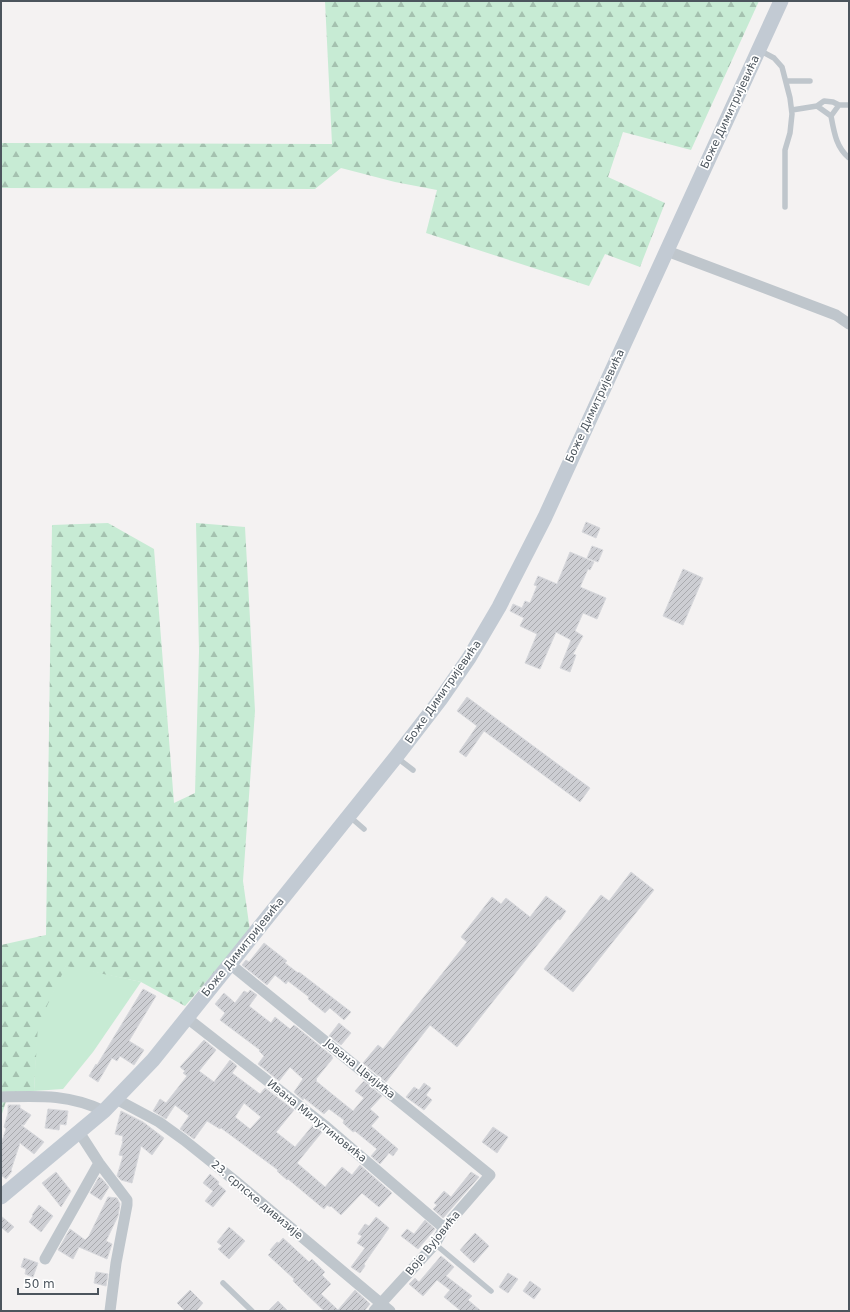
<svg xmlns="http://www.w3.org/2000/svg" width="850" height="1312" font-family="'DejaVu Sans',sans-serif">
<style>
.grass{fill:#c7ebd4}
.forest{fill:url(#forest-firs)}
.building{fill:url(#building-hatch);stroke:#d7d8dc;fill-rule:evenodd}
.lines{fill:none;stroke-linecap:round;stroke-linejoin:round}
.lane{stroke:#bfc6cc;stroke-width:5.5}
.street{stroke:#bfc6cc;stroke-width:11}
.secondary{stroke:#c2cad3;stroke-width:15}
.labels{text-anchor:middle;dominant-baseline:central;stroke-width:3.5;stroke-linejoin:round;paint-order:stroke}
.street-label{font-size:11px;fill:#4c555d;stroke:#fff}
</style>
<defs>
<pattern id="forest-firs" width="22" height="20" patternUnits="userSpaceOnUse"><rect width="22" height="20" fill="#c7ebd4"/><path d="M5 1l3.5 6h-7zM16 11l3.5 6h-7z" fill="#a4c1af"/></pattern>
<pattern id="building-hatch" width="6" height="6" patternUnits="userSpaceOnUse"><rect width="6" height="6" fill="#cdced3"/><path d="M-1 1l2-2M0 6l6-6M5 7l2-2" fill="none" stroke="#a9aaae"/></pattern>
</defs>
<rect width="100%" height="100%" fill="#f4f2f2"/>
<path class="grass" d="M66 965 141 982 93 1052 63 1089 34 1091 37 1025Z"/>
<path class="forest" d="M325 1H759L691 150 623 132 608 177 665 203 640 267 605 254 589 286 426 233 437 190 395 182 341 168 315 189 1 188V143L332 144Z
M108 523 154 549 174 803 195 793 199 651 196 523 245 527 255 711 243 881 250 931 185 1006 141 982 66 966 38 1025 34 1091 8 1095 1 1117V945L46 935 52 525Z"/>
<path class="building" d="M586 522 600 528 596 538 582 532Z
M592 546 603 550 598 562 587 558Z
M570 552 594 562 590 570 588 569 580 587 606 598 597 619 583 613 575 631 583 636 573 654 576 655 570 672 560 668 571 640 556 632 540 669 525 663 537 634 520 626 524 618 510 611 513 604 522 608 525 601 530 603 537 586 534 585 538 576 557 584Z
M683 569 703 578 683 625 663 616Z
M467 697 590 788 580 802 484 731 466 757 459 752 477 726 457 711Z
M631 872 654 890 573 992 544 969 601 895 609 901Z
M546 896 566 911 560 920 558 919 457 1047 430 1025 386 1082 363 1063 378 1045 383 1049 467 942 461 937 492 897 501 904 506 898 530 917Z
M264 943 287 961 285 963 298 973 299 972 351 1012 344 1020 330 1008 325 1013 308 999 309 997 288 981 286 984 275 975 267 985 242 965 246 960 249 962Z
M143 989 156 996 129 1041 144 1050 134 1065 120 1056 117 1061 112 1058 98 1082 89 1076 96 1064 97 1065Z
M250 990 257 995 249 1006 271 1023 275 1017 290 1029 294 1025 332 1056V1057L333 1058 316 1079 317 1080 316 1081 327 1090 353 1111 364 1098 355 1091 364 1081 382 1096 370 1109 379 1117 371 1126 398 1149 393 1156 389 1153 380 1164 371 1156 377 1149 355 1131 353 1132 343 1123 344 1120 329 1109 324 1114 304 1098 303 1100 294 1092 303 1079 290 1067 279 1081 258 1064 264 1056 259 1051 260 1050 220 1020 225 1013 215 1004 224 993 235 1003 244 991 248 993Z
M339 1023 351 1033 341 1045 329 1036Z
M204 1040 216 1050 199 1071 214 1082 230 1060 237 1066 232 1073 260 1094 265 1088 294 1110 276 1132 295 1147 313 1125 322 1132 297 1163 325 1187 342 1167 352 1175 360 1165 392 1193 379 1207 362 1193 341 1215 331 1206 330 1207 327 1205 324 1209 288 1179 287 1180 277 1171 278 1170 221 1128 220 1129 207 1121 194 1139 180 1129 189 1116 175 1105 166 1119 153 1111 160 1099 166 1103 187 1076 183 1073 185 1071 180 1067ZM244 1103 261 1117 250 1129 235 1117Z
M424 1083 431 1088 426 1095 432 1100 424 1110 406 1097 414 1087 419 1090Z
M8 1105H20V1108L31 1115 24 1125H21L44 1142 34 1154 20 1143 11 1170 12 1171 6 1179 1 1175V1144L6 1129 4 1127 8 1113Z
M48 1109 68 1111 66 1125 60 1124 59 1130 45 1128Z
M121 1111 143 1122 164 1138 152 1155 141 1146 132 1183 121 1180 117 1176 123 1156 119 1155 123 1141H122L123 1136 115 1134Z
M493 1127 508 1137 497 1153 482 1142Z
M56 1172 71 1191 61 1207 42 1183Z
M471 1172 479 1177 443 1218 433 1209 437 1205 434 1203 444 1191 451 1197Z
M210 1174 219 1182 218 1184 226 1191 213 1207 205 1201 213 1191 203 1183Z
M99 1177 102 1179 109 1187 101 1200 90 1193Z
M108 1197 117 1198 120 1204 118 1216 106 1241 112 1244 107 1259 79 1247 73 1259 58 1250 70 1229 85 1240 89 1236Z
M39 1205 53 1216 41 1232 29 1222 33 1216 32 1215Z
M1 1216 14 1227 8 1233 1 1227Z
M376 1217 389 1228 364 1264 365 1266 360 1273 351 1267 365 1248 357 1243 362 1236 358 1234 365 1224 369 1226Z
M425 1220 435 1229 418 1249 401 1236 407 1229 414 1234Z
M229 1227 245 1241 229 1259 218 1249 222 1246 217 1242Z
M475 1233 489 1246 474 1263 460 1250Z
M283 1238 309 1262 312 1259 325 1272 322 1275 331 1284 321 1294 338 1310 355 1290 370 1304 364 1311H324L293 1281 294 1279 268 1255 272 1251 270 1250 277 1242 279 1243Z
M441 1256 454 1267 446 1276 472 1296 468 1300 481 1311H461L444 1297 450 1290 437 1280 423 1296 409 1284 415 1278 419 1282Z
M24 1258 38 1263 33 1277 25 1274 26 1269 21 1267Z
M96 1272 108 1274 106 1286 94 1283Z
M508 1273 518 1279 508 1293 499 1287Z
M530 1281 541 1289 534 1299 523 1291Z
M190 1290 203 1303 196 1311H185L177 1303Z
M278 1301 288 1311H268Z"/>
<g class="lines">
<path class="lane" d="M759 50 774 58 782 67 790 98 792 114 790 133 785 150V207
M786 81H810
M817 106 831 116 839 105
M792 110 817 106 824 101 833 102 839 105H849
M831 116C834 132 836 147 849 158
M396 757 413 770
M349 816 364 829
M435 1244 491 1291
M223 1283 252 1311"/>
<path class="street" d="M667 251 836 315 849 324
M230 964 490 1175 444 1228 435 1244 374 1311
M187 1018 324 1125 444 1228
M1 1097C39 1096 68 1094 104 1111
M116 1099 159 1122 184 1140 234 1180 390 1311
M79 1132 99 1163 127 1200V1205L116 1263 110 1311
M45 1259 99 1163"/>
<path class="secondary" d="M1 1197 104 1111 153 1060 396 757 440 700 469 658 499 607 545 517 781 1"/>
</g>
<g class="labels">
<g class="street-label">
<text transform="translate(730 112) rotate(-65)">Боже Димитријевића</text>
<text transform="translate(595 406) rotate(-65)">Боже Димитријевића</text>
<text transform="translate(443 692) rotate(-55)">Боже Димитријевића</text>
<text transform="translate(243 947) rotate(-51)">Боже Димитријевића</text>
<text transform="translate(360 1069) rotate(39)">Јована Цвијића</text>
<text transform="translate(317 1121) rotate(39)">Ивана Милутиновића</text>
<text transform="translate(257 1200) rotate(40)">23. српске дивизије</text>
<text transform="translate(433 1243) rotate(-51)">Воје Вујовића</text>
</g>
</g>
<rect width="850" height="1312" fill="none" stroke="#4c555d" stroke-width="4"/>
<path d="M18 1288v6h80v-6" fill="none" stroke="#4c555d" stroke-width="2"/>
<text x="24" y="1288" font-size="12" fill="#4c555d" stroke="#ffffff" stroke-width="3" paint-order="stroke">50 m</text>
</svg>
